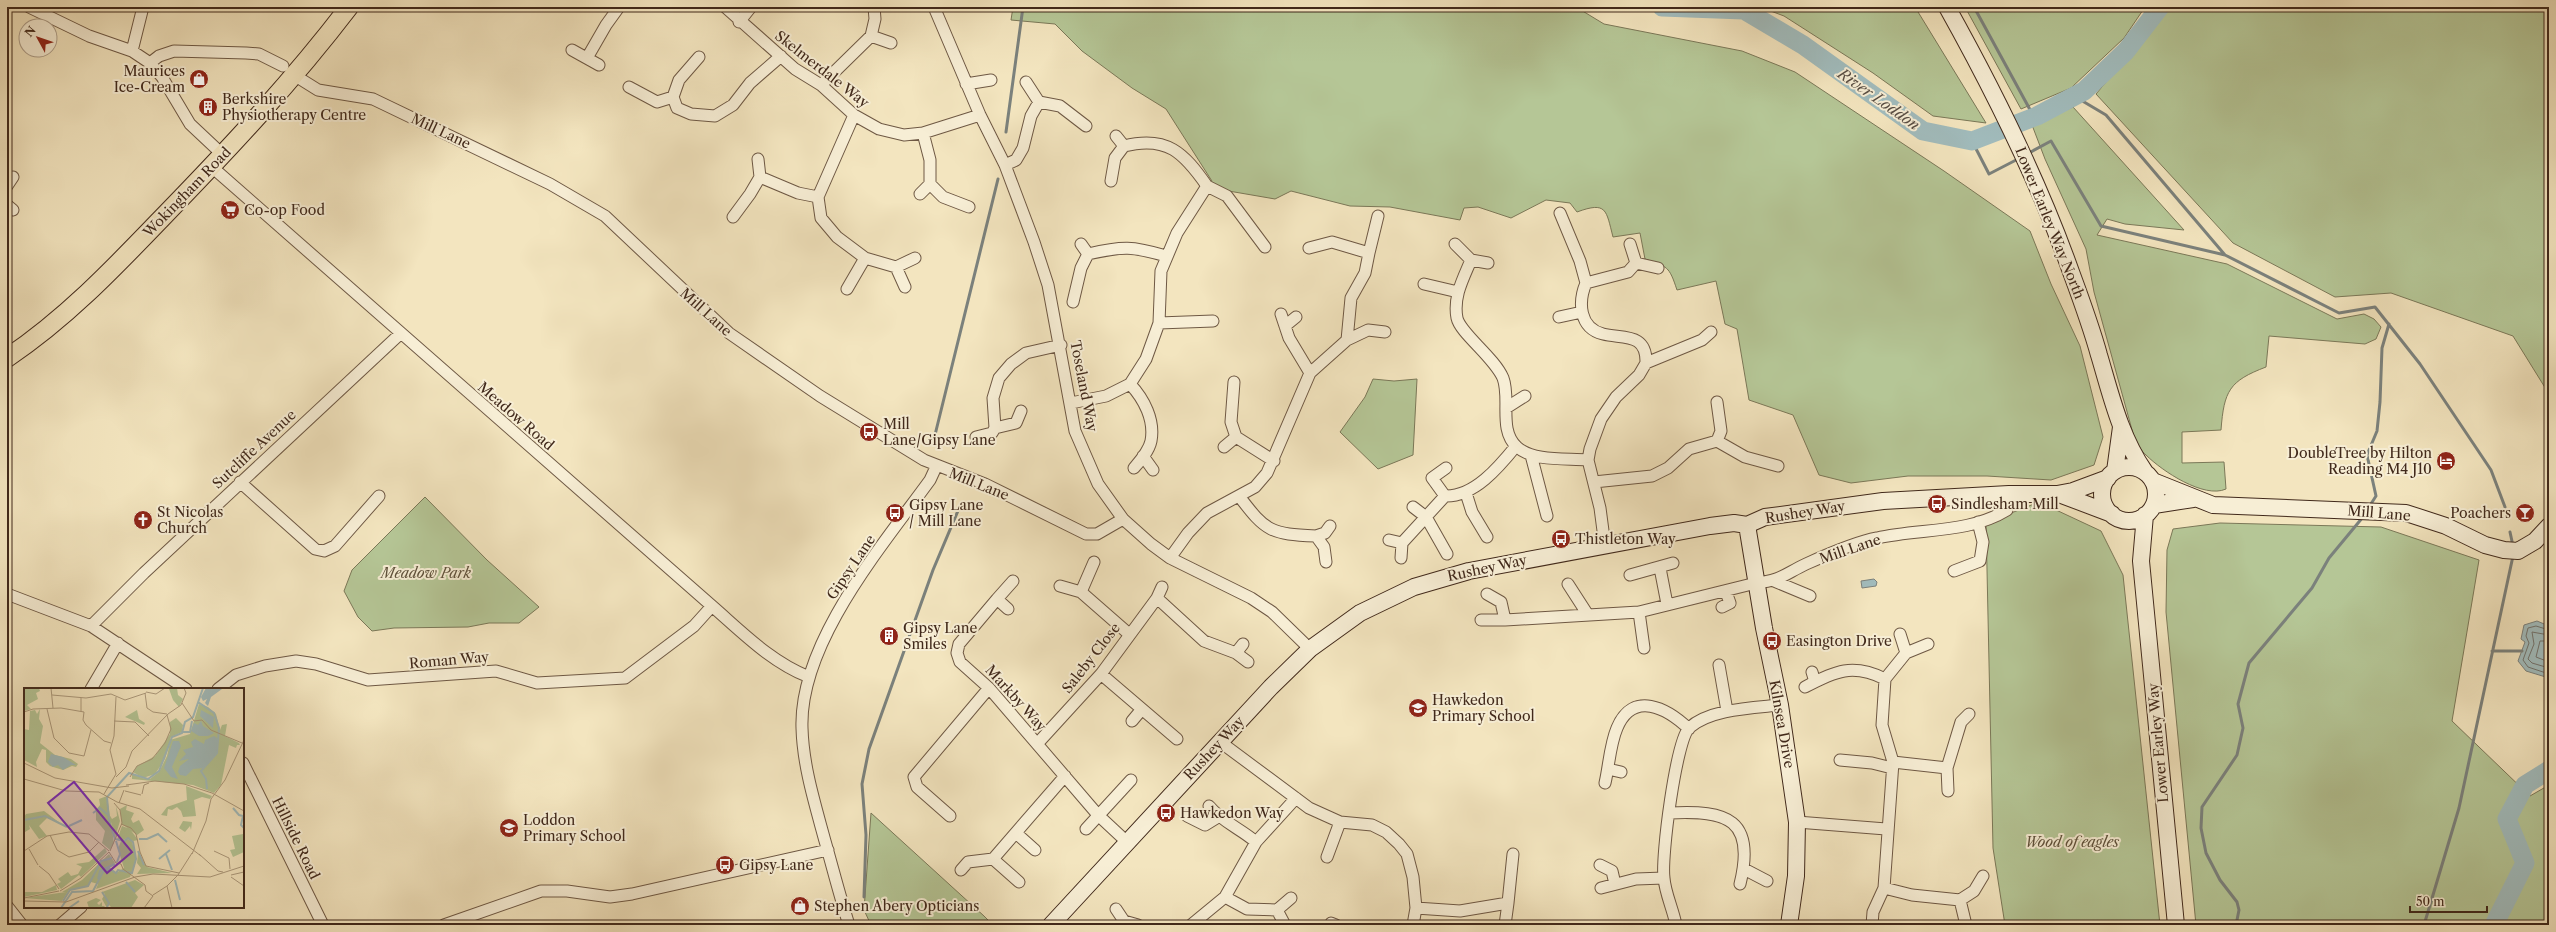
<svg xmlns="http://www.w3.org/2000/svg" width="2556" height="932" font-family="'Libre Caslon Text',serif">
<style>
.green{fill:#b5c696;stroke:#7b7858}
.water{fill:#a1bcbd;stroke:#7b817c}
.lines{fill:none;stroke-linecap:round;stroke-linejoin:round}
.shore{stroke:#71726c;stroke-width:1}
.stream{stroke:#7b817c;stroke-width:3}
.river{stroke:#a1bcbd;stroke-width:19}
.street-casing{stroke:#6e5844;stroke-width:13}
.secondary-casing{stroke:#41291b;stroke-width:18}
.primary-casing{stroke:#41291b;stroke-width:20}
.street{stroke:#f7eed5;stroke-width:11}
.secondary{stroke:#f7eed5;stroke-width:16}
.primary{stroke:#f3e5bf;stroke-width:18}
.labels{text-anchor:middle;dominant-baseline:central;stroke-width:4;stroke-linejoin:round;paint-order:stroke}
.street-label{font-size:14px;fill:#41291b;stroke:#f7eed5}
.poi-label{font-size:14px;fill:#41291b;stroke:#f7eed5;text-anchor:start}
.park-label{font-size:14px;font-style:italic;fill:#5e503a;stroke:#f7eed5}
.water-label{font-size:15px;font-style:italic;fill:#594e44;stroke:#f7eed5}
.inset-river{fill:none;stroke:#a1bcbd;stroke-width:2}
.inset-road{fill:none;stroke:#ac9a7d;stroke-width:1}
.view{fill:#7b2cbf;fill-opacity:0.15;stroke:#7b2cbf;stroke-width:2}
.inset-edge{fill:none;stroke:#41291b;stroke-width:2}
</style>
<rect width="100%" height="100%" fill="#f3e5bf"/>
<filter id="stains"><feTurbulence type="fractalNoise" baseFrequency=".005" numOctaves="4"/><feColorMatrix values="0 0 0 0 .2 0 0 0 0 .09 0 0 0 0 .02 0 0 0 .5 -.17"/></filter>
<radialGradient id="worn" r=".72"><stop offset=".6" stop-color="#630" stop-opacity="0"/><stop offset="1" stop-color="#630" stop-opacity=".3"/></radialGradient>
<path class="green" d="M1013 7H1576L1604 24 1742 51 1795 72 1944 171 2030 231 2051 284 2080 346 2103 437 2094 465 2051 480 1987 476H1908L1851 483 1819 475 1793 415 1749 400 1737 329 1725 324 1716 281 1677 290C1669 266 1668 267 1645 259L1640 233 1613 237C1606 210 1607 201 1577 212L1570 203 1546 200 1511 218 1478 207 1464 208 1460 220 1390 207 1350 206 1291 191 1275 199 1217 189 1166 109 1132 88 1082 51 1055 24 1011 20Z
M1760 7H1915L1986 123 1933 116 1873 73 1784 16Z
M1965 7H2145L2124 38 2071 88 2021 109Z
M2169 7H2549V394L2513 336 2391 293 2335 297 2233 243 2096 94Z
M2073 107 2184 230 2125 224 2107 219 2097 235 2227 264 2337 319 2364 314 2374 319 2381 327 2376 339 2365 344 2269 336 2266 367C2229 381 2224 391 2221 430L2182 432V463L2224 462 2226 489C2204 499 2162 471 2146 455 2141 451 2137 443 2134 437L2094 292 2086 249 2045 159 2032 125Z
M1373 379 1394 381 1417 379 1413 455 1378 469 1340 432 1365 397Z
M425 497 487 560 539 607 519 623H489L468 627 394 628 372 631 358 617 344 591 352 570Z
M2039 502 2101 531 2123 575 2160 925H2005L1993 848 1986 523Z
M2220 523 2381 527 2479 560 2452 721 2530 796 2549 785V925H2196L2166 612 2167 550 2173 529Z
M871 813 984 916 993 925H871L864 910Z"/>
<path class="water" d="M1874 579 1877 582 1876 586 1862 588 1861 581Z
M2537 621 2549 626V678L2526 671 2518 661 2525 642 2521 639 2524 625Z"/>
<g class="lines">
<path class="shore" d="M2549 630 2536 626 2528 628 2526 636 2529 643 2523 660 2528 667 2549 674
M2549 635 2532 632 2534 644 2528 659 2532 663 2549 668
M2549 641H2540L2536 657 2549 662"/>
<path class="stream" d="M1974 7 2034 117
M2074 96 2106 115 2225 255
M1006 132 1023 7
M1972 141 1989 174 2018 159
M2027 154 2051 141 2101 226 2225 255 2339 313 2375 307 2420 364 2491 470 2505 507
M934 439 998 179
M2369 507 2376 496 2367 455 2377 431 2380 402 2382 348 2389 324
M2510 532 2513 546
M2492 651H2522
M864 897 866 835 862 784 869 749 933 570 960 506
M2236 925 2239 910 2237 902 2220 880 2206 853 2201 828 2202 807 2237 755 2243 728 2238 704 2249 663 2312 588 2329 558 2363 517
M2424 925 2459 808 2513 556"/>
<path class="river" d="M1662 7 1744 10 1803 45 1923 131 1972 141 2037 116 2084 91 2126 51 2160 7
M2494 925 2525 863 2507 819 2525 785 2549 770"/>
<g class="street-casing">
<path id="street" d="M29 7 89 36 132 51 150 63 162 77 190 124 223 155
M725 7 795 69 821 85 854 115 879 129 904 135 923 133 980 115
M934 7 980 115 1005 165 1034 242 1048 285 1075 431 1098 484 1123 519 1151 544 1170 558 1251 598 1272 612 1310 649
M739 22 751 7
M871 36 891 43
M572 50 599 65
M132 51 143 7
M587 58 606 25 619 7
M150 63 159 56 174 51 246 53 259 54 283 66
M294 75 318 90 373 99 550 184 605 216 729 333 820 396 924 460 985 484 1086 534H1097L1123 519
M966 84 991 80
M821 85 871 36 875 19 874 7
M629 87 657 102 673 97 677 108 691 114 715 116 733 105 750 83 781 56
M673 97 679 80 699 57
M1039 102 1060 106 1086 126
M854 115 818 197 821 218 837 237 865 258 896 267 915 258
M923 133 930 160V184L943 197 969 207
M1116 136 1124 146
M758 159 760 177 798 193 818 197
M1005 165 1016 160 1023 148 1031 116 1039 102 1026 82
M212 167 712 606C743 633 771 662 809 677
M1111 181 1115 158 1124 146C1167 135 1184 153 1207 186
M7 186 13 177
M920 194 930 184
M7 205 13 210
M1560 213 1580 261 1586 283
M733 217 750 194 760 177
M1081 244 1088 254
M1455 244 1471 260
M1630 244 1636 263 1628 272 1586 283C1578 302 1579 328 1603 334 1622 339 1647 332 1646 363
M1309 248 1332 242 1369 253 1365 273 1351 298 1347 340
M1369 253 1378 216
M1488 263 1471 260C1463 279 1453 297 1457 318 1460 333 1494 357 1503 378 1511 399 1498 430 1517 447 1534 462 1567 458 1588 460
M1636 263 1658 268
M896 267 905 287
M1424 284 1458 292
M847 289 865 258
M1073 302 1081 268 1088 254C1123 246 1132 246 1166 256
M1281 314 1289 338 1310 373
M1559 317 1582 312
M1159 323 1213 321
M1285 326 1296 317
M1234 382 1231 422 1236 437 1274 461
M1130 384C1144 399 1155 420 1151 441 1149 451 1140 461 1134 468
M1071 403 1106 396 1130 384 1146 359 1159 323 1161 271 1177 233 1207 186 1227 196 1265 247
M1506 408 1525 396
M1021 411 1016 423 995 428 993 398 999 378 1011 364 1026 353 1061 345
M976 437 992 433 995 428
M1717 441 1721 431 1717 402
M1224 447 1236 437
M1531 455 1547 516
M1143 456 1153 470
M240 482 315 549 324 551 335 546 379 496
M1594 482 1652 476 1668 468 1689 449 1717 441 1745 457 1778 466
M1466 493 1472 512 1487 537
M1239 496C1266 532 1271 534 1316 536L1324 547 1326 562
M1445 496 1432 478 1446 468
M1413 507 1426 517 1447 554
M1316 536 1325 533 1330 526
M1389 540 1402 543
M1605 546 1600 508 1588 460 1590 449 1601 419 1616 397 1639 375 1646 363 1702 340 1711 332
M1170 558 1188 533 1207 513 1255 487 1267 473 1310 373 1347 340 1368 330 1385 332
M1401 558 1402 543 1445 496C1474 497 1499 467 1516 446
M1094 562 1081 592 1129 634
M1660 568 1667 604
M1954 571 1980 561 1983 542 1978 522
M1630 575 1673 563
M1774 581 1810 596
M1568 584 1588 615
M1060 586 1081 592
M7 594 91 626 186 689
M1487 594 1501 602 1505 620 1639 612 1756 583C1780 581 1785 574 1806 564 1826 555 1855 542 1877 538 1920 528 1968 534 2007 510
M1157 598 1204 641 1236 653 1243 644
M997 599 1013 581
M1722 607 1730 603 1726 592
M1008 609 997 599 959 644 957 653 960 662 989 688 1098 815 1128 843
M1639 612 1644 648
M1481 620H1505
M91 626 144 573 400 334
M1900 634 1906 653
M1236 653 1248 662
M1719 665 1727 711
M1812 672 1815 682
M1101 674 1177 739
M1805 687C1835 671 1853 663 1885 679
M91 689 118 643
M218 689 236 675 265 666 296 661 316 664 368 680 496 671 537 683 625 678 694 626 712 606
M1132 721 1142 709
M1219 741 1309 808 1340 822 1372 825 1386 832 1399 844 1407 854 1413 877 1416 908 1413 925
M1037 744 1101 674 1157 598 1162 587
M1840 760 1872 763 1892 768
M1893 762 1947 768 1961 722 1969 714
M243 763 323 925
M1947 768 1948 791
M1608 769 1621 772
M1605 783C1609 766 1610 744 1617 728 1633 690 1667 708 1689 729
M1209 806C1221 821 1241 829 1256 842
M1670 813C1727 810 1756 819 1740 884
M950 816 917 787 914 777 989 688
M1187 816 1205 825 1218 817
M1797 822 1886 829
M1086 829 1131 780
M1016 833 1035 850
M1327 857 1340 822
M1600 865 1612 871 1615 884
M1744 869 1767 881
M961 870 968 862 993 859
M1019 882 993 859 1065 776
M1601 888 1636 879 1664 878
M1884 888 1912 895 1960 900 1966 925
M1225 897 1247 909 1277 910 1285 925
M1960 900 1974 891 1983 876
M7 906 22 925
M1416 908 1460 911 1508 903 1513 854
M1116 909 1124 921
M1277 910 1291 898
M1331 923 1336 925
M60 925 81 907
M444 925 541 891H567L610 897 632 894 828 850
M849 925C840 897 833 869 825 841 815 804 803 766 802 728 799 643 882 546 930 480L936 467
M1121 925 1124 921 1138 925
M1191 925 1225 897 1256 842 1296 798
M1505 925 1508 903
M1676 925C1673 909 1665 893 1664 878 1661 857 1676 741 1689 728 1710 709 1753 708 1780 705
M1872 925 1873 912 1884 888 1893 762 1882 725 1885 679 1906 653 1928 644"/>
</g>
<g class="secondary-casing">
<path id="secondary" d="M1947 7C1995 93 2038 179 2071 272 2081 299 2091 326 2099 355 2111 395 2120 436 2145 472
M2102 494a27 27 0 1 1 54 0a27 27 0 1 1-54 0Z
M2115 471 2121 427
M2153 481 2213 505 2406 513 2446 526 2485 545 2504 550 2518 551 2535 541 2549 526
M2059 494 2112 514
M2154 505 2193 499
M2145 515 2141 561 2176 925
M1747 525 1764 628 1780 705 1797 822 1796 876 1789 925
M1051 925 1271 687 1310 649 1360 613 1414 587 1469 571 1710 526 1734 523 1747 525 1765 517 1883 501 2009 494H2057L2073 491 2108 478"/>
</g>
<g class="primary-casing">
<path id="primary" d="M7 358C65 319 112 270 160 220 226 152 291 83 349 7"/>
</g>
<use href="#street" class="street"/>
<use href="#secondary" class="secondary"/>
<use href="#primary" class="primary"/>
</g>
<defs>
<g id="shop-disc" transform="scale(1)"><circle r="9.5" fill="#8f2418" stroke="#f7eed5"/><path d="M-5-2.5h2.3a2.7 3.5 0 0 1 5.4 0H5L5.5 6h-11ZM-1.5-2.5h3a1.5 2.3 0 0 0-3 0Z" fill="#fff"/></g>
<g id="building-disc" transform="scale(1)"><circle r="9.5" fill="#8f2418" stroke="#f7eed5"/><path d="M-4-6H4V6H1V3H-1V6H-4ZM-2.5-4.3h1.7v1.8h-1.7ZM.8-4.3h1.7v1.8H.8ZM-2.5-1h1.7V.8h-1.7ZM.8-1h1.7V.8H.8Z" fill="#fff"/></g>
<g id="supermarket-disc" transform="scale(1)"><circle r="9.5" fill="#8f2418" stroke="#f7eed5"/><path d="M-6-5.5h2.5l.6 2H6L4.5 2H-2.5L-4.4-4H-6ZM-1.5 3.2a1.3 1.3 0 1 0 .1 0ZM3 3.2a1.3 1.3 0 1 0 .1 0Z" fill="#fff"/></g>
<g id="bus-disc" transform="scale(1)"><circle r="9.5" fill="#8f2418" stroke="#f7eed5"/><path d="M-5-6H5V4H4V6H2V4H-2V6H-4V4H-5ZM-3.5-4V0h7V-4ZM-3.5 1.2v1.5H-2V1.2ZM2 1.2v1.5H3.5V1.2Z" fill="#fff"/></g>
<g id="hotel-disc" transform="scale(1)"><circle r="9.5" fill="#8f2418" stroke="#f7eed5"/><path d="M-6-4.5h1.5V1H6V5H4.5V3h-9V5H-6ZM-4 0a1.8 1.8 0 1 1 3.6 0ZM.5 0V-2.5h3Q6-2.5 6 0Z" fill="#fff"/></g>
<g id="bar-disc" transform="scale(1)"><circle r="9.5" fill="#8f2418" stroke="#f7eed5"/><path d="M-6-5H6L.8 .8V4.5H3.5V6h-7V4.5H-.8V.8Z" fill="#fff"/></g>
<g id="church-disc" transform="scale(1)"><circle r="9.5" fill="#8f2418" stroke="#f7eed5"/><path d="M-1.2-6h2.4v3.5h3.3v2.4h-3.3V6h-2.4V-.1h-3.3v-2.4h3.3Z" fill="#fff"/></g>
<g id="school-disc" transform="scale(1)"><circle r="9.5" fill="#8f2418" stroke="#f7eed5"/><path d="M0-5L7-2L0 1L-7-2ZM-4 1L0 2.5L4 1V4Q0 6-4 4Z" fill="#fff"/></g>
</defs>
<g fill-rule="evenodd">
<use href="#shop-disc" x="199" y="79"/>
<use href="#building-disc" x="208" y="107"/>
<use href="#supermarket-disc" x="230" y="210"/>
<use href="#bus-disc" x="869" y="432"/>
<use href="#hotel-disc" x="2446" y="461"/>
<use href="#bus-disc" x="1937" y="504"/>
<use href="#bus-disc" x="895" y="513"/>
<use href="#bar-disc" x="2525" y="513"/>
<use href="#church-disc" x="143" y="520"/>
<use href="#bus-disc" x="1561" y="539"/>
<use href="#building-disc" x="889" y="636"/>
<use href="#bus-disc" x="1772" y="641"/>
<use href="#school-disc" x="1418" y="708"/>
<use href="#bus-disc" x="1166" y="813"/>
<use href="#school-disc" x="509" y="828"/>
<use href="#bus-disc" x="725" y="865"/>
<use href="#shop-disc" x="800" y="906"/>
</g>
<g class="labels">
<g class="street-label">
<text transform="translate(822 69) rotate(38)">Skelmerdale Way</text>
<text transform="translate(441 131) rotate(25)">Mill Lane</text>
<text transform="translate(187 192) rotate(-46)">Wokingham Road</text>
<text transform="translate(2050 223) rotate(68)">Lower Earley Way North</text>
<text transform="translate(706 312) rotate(42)">Mill Lane</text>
<text transform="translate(1084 386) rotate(79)">Toseland Way</text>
<text transform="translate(516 416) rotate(41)">Meadow Road</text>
<text transform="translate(254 449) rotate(-43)">Sutcliffe Avenue</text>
<text transform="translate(979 484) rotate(22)">Mill Lane</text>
<text transform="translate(1805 512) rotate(-9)">Rushey Way</text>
<text transform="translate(2379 513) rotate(5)">Mill Lane</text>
<text transform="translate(1850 549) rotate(-19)">Mill Lane</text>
<text transform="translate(851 567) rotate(-56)">Gipsy Lane</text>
<text transform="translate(1487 568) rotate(-12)">Rushey Way</text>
<text transform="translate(1091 658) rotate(-52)">Saleby Close</text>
<text transform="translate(449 660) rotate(-5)">Roman Way</text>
<text transform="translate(1016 698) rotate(48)">Markby Way</text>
<text transform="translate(1782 724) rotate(80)">Kilnsea Drive</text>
<text transform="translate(2158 743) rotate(-95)">Lower Earley Way</text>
<text transform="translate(1214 748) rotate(-47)">Rushey Way</text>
<text transform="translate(296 838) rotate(64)">Hillside Road</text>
</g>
<g class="poi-label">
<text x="185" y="71" text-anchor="end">Maurices<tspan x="185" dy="16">Ice-Cream</tspan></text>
<text x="222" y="99">Berkshire<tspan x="222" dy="16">Physiotherapy Centre</tspan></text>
<text x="244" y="210">Co-op Food</text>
<text x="883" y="424">Mill<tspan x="883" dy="16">Lane/Gipsy Lane</tspan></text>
<text x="2432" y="453" text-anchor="end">DoubleTree by Hilton<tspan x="2432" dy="16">Reading M4 J10</tspan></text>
<text x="1951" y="504">Sindlesham Mill</text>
<text x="909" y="505">Gipsy Lane<tspan x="909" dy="16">/ Mill Lane</tspan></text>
<text x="157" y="512">St Nicolas<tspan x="157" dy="16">Church</tspan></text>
<text x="2511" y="513" text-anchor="end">Poachers</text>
<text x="1575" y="539">Thistleton Way</text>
<text x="903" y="628">Gipsy Lane<tspan x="903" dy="16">Smiles</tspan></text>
<text x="1786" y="641">Easington Drive</text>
<text x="1432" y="700">Hawkedon<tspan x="1432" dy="16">Primary School</tspan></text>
<text x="1180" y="813">Hawkedon Way</text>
<text x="523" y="820">Loddon<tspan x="523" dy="16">Primary School</tspan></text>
<text x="739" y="865">Gipsy Lane</text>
<text x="814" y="906">Stephen Abery Opticians</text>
</g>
<g class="park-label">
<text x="426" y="573">Meadow Park</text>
<text x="2072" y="842">Wood of eagles</text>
</g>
<g class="water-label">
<text transform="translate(1879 99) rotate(35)">River Loddon</text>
</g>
</g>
<g transform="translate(24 688)">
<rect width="220" height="220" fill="#f3e5bf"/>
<path d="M0 0H15L16 3 12 5 14 11 3 17 7 21 0 23ZM153 0 154 7 159 11 155 19 149 12 145 1ZM175 16 184 19 192 26 196 42 198 37 203 36 201 48 215 55 216 57H213L212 60 205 57 197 97 190 105 169 97 108 91V85L118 90 126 91 135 84 143 68 146 54 141 71 131 86 119 90 109 84 113 78 131 68 146 46V34L152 30 159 37 158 44 147 49 146 52 166 46ZM16 21 15 31 19 38 16 55 31 67 47 71 54 76 52 79 48 78 39 82 26 78 22 74V62L18 61 12 74 13 79 0 72V41L5 42 6 23 11 22 13 26ZM113 22 115 31 121 35 120 37 101 29ZM162 98 188 108 186 111 178 109 170 112 172 128 159 129 157 123 153 119 148 122 144 121 143 128 137 127 143 119 163 112ZM83 108 90 155 86 162 78 155 81 143 72 132V122L76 117 75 111ZM103 117 102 122 110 125 107 131 109 135 115 132 120 142 113 147 98 136 96 121ZM92 118 96 133 91 150 85 126 88 131 93 128ZM20 123 36 135 24 129 15 138 23 148 15 151 5 137 6 141 1 144 0 129 2 126ZM159 133 168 134 167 142 166 138 161 144 155 140ZM98 138 106 141 114 152 109 153 103 150 98 153 104 151 108 154 111 165V177L106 189 72 201 74 196 67 194 63 198 45 202 38 213 0 210 42 204H38L58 192 85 166 91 175 86 178V181L92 185 100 180 94 161 97 153 93 152ZM219 146 220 164 209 169 206 162 211 161 208 148ZM81 160 83 164 57 189 55 187 37 201 33 196 37 194 34 191 44 184 47 188 54 186 58 179 52 176 65 174ZM114 165 123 179 148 185 113 186 117 180 113 175ZM111 192 120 197 111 205 114 209 107 220H88L84 216 83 220 78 211 81 206 78 204ZM32 197 33 202 0 209V204H18ZM72 210 77 212 73 215 75 217 78 214V218H81L79 220H65L63 214Z" fill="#b5c696"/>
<path d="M182 0 198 1 187 9 184 18 181 15 183 11 179 13 177 9ZM177 22 190 29 189 40 176 28ZM177 33 179 38 190 45 184 48H175L167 43 170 35 174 37ZM190 48 193 50V64L180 80 169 81 162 88 156 87 154 84 156 78 165 71 155 73 162 66 159 62 169 59 167 54 171 51 180 56 181 52ZM149 53H155L157 58 148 79 154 91 147 89 140 80ZM27 66 39 69 52 77H47L39 82 34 77 29 79 24 74Z" fill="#a1bcbd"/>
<path class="inset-river" d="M174 14 190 25 195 40 193 65 177 83 182 91 183 101M159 44H166L168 33M174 68 181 64V58M209 120 215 127 219 128 217 137 220 140M69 125 76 120 84 127M0 132 21 128 43 139M45 138 58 132M115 151H123L134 146 143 154M92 153 96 166 93 174M114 163 120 177M142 166 148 182M135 171 146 162M74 191 76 183 91 176M151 192 156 212M102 194 111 204M78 204 85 215 83 219M39 213 46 202 64 198 77 173 88 170M37 220 48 204 69 203 79 184 86 181 92 185 94 182 108 185 112 171 109 154 104 150 100 153 91 151 85 133 83 109 105 85 124 91 135 83 148 49 158 45 161 34 169 29 179 0M45 220 55 213"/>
<path class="inset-road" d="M27 0 29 20M122 4 132 6 141 0M121 5 123 20 129 24 143 26M28 7 62 10 87 6 101 12 122 5M57 10V23M158 15 170 33 178 32 187 42 218 55M23 21 30 50 45 65 60 68 67 42M0 24 9 21 37 20 60 24 59 32 62 37 80 53 87 55M144 26 157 17 162 5 160 0M90 33 111 34 125 48M0 75 31 90 88 100 105 98M92 89 102 79 108 63 144 26M106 89 113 78 128 71 141 55 147 41 143 27M0 91 42 103 75 104 93 114M102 97 131 93 160 96 188 105 220 123M101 103 117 107M80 106 92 86 86 62 90 48 92 9M118 106 120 97 125 95M93 114 116 121 177 168M95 115 100 102M97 136 107 140 112 146 116 164 122 178 155 185M26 147 33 162 45 169 65 164 75 154M5 161 14 177M0 163 23 148 45 144 65 146 85 163M86 163 98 135 96 122 90 115M190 163 205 170 206 181M85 164 92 175 97 176 99 181 121 197 122 203 129 208M168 166 182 133 187 111 201 92 220 52M175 166 194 183 199 184M15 178 25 186 35 201M207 187 220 184M207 189 220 198M143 198 148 220M36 203 57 190 85 164M129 207 143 198 154 187 168 165M0 210 35 203M0 213 42 214 111 189 129 186 186 189 220 178M120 220 129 208"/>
<path class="view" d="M50 94 108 164 83 185 24 115Z"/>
<rect width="220" height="220" class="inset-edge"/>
</g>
<rect width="2556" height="932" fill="none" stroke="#f3e5bf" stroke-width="24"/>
<rect x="8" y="8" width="2540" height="916" fill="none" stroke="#41291b" stroke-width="2"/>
<rect x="12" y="12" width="2532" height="908" fill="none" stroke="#41291b"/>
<g transform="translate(38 38) rotate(310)"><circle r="19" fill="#f7eed5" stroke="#ae9f8b"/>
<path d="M0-3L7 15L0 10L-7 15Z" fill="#8f2418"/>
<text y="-6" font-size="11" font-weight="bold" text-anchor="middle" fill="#41291b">N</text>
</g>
<path d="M2410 906v6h77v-6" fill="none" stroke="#41291b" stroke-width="2"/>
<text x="2416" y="906" font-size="12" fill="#41291b" stroke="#f7eed5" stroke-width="3" paint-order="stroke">50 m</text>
<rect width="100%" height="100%" filter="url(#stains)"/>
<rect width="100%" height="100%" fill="url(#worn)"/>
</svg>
